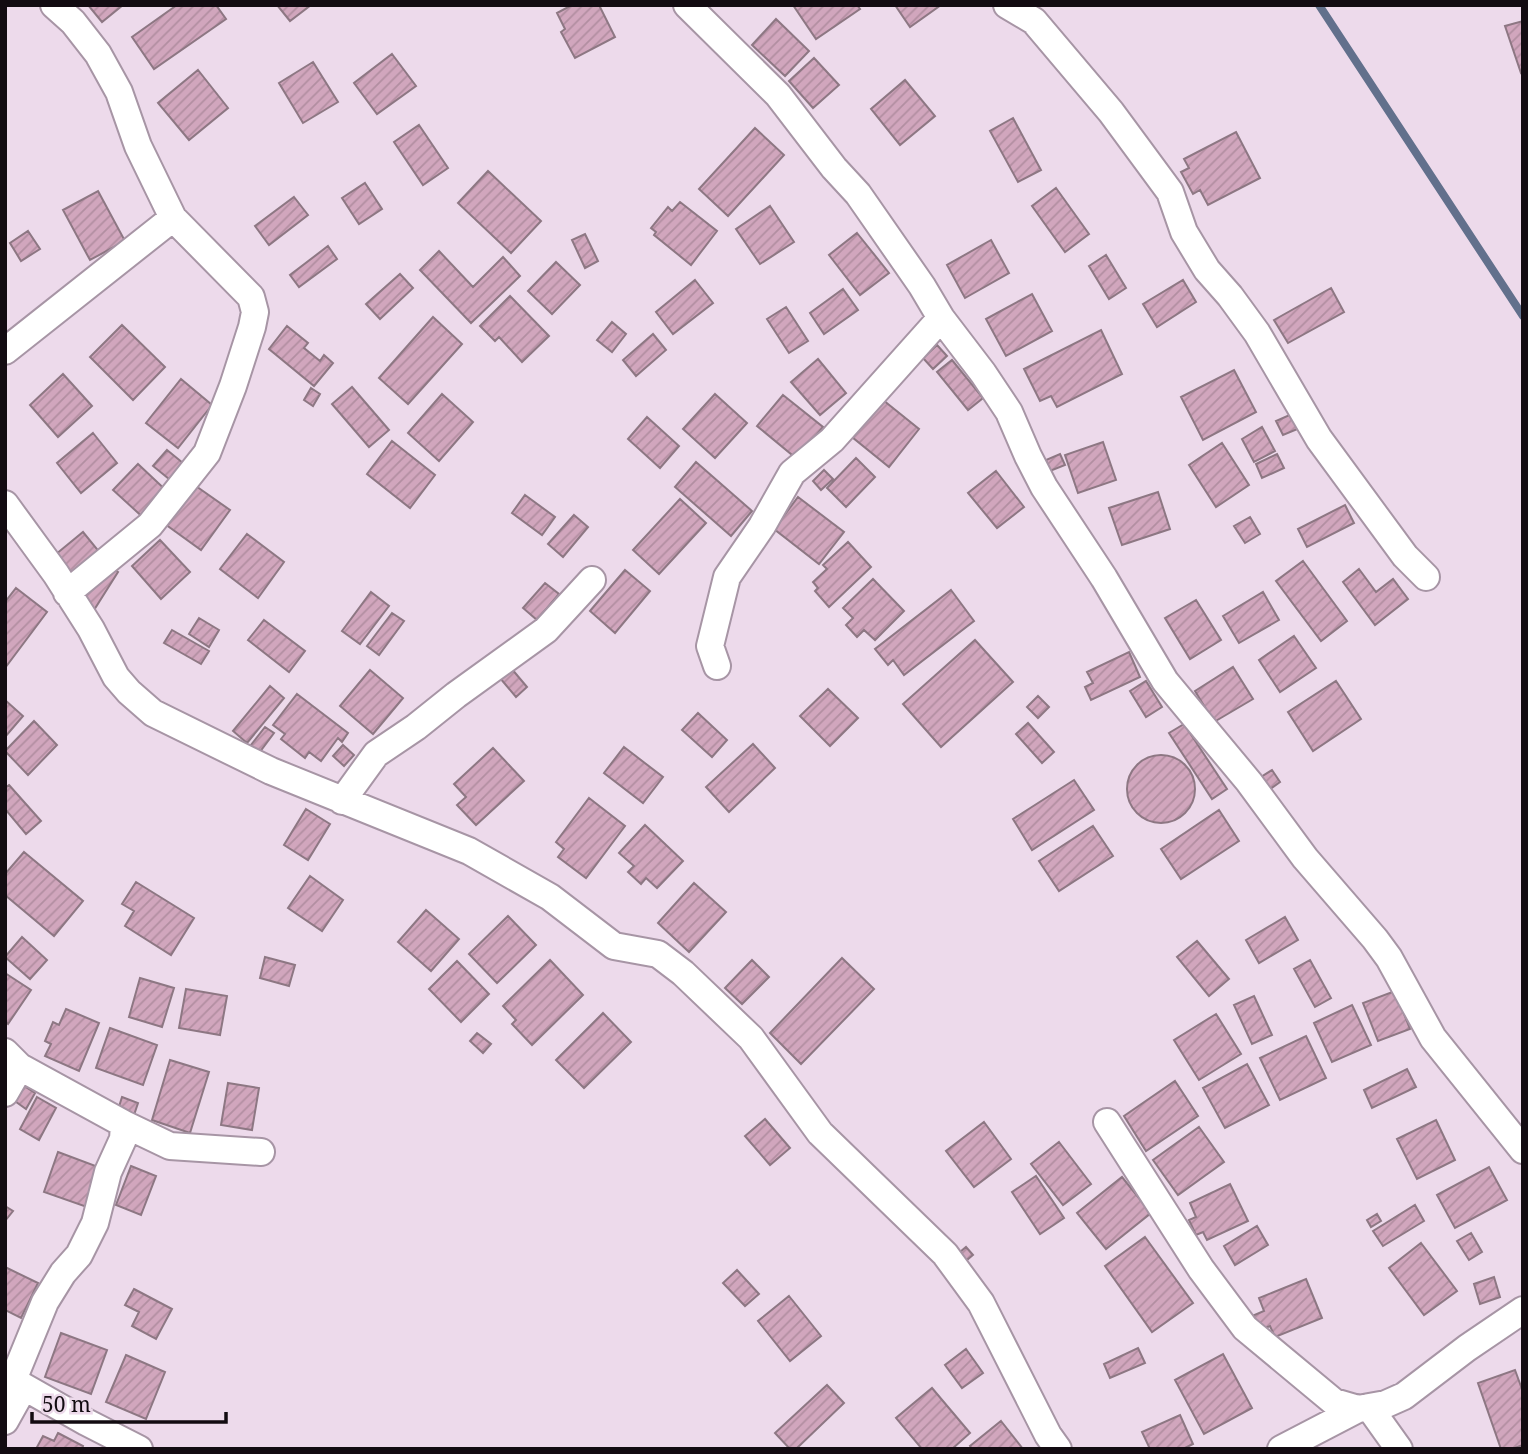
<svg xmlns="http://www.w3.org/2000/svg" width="1528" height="1454" font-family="'Noto Serif',serif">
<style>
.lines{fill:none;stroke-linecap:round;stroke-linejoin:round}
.stream{stroke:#62708c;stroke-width:8}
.building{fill:url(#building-hatch);stroke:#8d7783;stroke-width:2}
.minor-casing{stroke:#a795a5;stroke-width:30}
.minor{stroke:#fff;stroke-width:26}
</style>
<defs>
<pattern id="building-hatch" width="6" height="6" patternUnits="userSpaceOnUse" patternTransform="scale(1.75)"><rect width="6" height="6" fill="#d1a6bd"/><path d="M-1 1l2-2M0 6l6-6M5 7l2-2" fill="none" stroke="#b28ea1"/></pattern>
</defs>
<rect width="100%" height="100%" fill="#eddaeb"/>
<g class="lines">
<path class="stream" d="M1319 5 1523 316"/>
</g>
<path class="building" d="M88 5H123L102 22Z
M177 5H216L226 19 154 69 132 37Z
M277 5H311L290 21Z
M572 5H599L615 37 575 58 561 32 565 29 557 13Z
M793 5H857L860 9 816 39Z
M895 5H941L910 27Z
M776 19 809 51 785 76 752 45Z
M1523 21V72L1521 73 1505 26Z
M392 54 416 86 377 114 354 83Z
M814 58 839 85 813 108 789 81Z
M313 62 338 102 303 123 279 83Z
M198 70 228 108 189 140 158 103Z
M905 80 935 116 900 145 871 109Z
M1013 118 1041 170 1018 182 990 131Z
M419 125 448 168 423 185 394 142Z
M755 128 784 155 728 216 699 189Z
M1236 132 1260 178 1208 205 1200 190 1193 194 1181 172 1189 168 1184 159Z
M488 171 541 221 511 253 458 203Z
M365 183 382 209 359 224 342 198Z
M1056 188 1089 234 1065 252 1032 206Z
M98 191 125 241 90 260 63 210Z
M294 197 308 215 269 245 255 226Z
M680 202 717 231 691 265 654 235 656 232 651 228 668 207 672 211Z
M770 206 794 242 760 264 736 229Z
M28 231 40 249 21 261 10 243Z
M857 233 889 273 860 295 829 255Z
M585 234 598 261 585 268 572 240Z
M991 240 1009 273 965 298 947 265Z
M328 246 337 259 299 287 290 275Z
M439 251 473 287 503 257 520 276 471 323 420 270Z
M1106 255 1126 288 1109 299 1089 266Z
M556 262 580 285 552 314 528 291Z
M400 274 413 288 380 319 366 304Z
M695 280 713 303 673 334 656 312Z
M1183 280 1196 302 1157 327 1143 304Z
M1331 288 1344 312 1288 343 1274 320Z
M843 289 858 310 824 334 810 313Z
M1032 294 1052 331 1006 356 986 319Z
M510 296 549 336 522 362 499 337 495 341 480 326Z
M786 307 808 341 789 353 767 319Z
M433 317 462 344 408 404 379 378Z
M612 322 626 334 612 352 597 340Z
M122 325 165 367 133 400 90 357Z
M287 326 308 343 304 348 320 361 324 355 333 363 314 386 269 349Z
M1101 330 1122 374 1057 407 1051 396 1040 401 1024 369Z
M653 334 666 350 636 376 623 360Z
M937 345 947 356 933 369 923 358Z
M818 359 846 393 820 415 791 382Z
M952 360 983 398 968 410 937 372Z
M1234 370 1256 412 1203 440 1181 397Z
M63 374 92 406 58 437 30 405Z
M181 379 212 405 178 448 146 423Z
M352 387 389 430 369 447 332 404Z
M311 388 320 394 313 406 304 400Z
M442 394 473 422 439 461 408 433Z
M715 394 747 423 715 458 683 429Z
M783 395 823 427 797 459 757 426Z
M883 400 919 429 889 467 852 437Z
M1294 413 1300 428 1283 435 1276 421Z
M647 417 679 446 660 468 628 439Z
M1262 427 1275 451 1254 462 1242 439Z
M93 433 117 463 81 493 57 463Z
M392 441 435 475 410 508 367 474Z
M1103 442 1116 480 1078 493 1065 455Z
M1222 443 1249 485 1216 507 1189 465Z
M167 450 188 467 174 483 153 466Z
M1060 454 1065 465 1050 471 1046 460Z
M1277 454 1284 468 1262 478 1256 464Z
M856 458 875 477 846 507 827 488Z
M696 462 752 511 731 536 675 487Z
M138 464 171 495 147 521 113 490Z
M824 470 833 479 821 490 813 481Z
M996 471 1024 507 997 528 968 493Z
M193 484 230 510 201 550 165 524Z
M1158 492 1170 529 1122 545 1109 508Z
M525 495 555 517 542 535 512 513Z
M798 497 844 532 819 564 774 529Z
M680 499 706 523 659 574 633 550Z
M1345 505 1354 523 1307 547 1298 529Z
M574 515 588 527 563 557 548 544Z
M1250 517 1260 534 1245 543 1234 526Z
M83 532 101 554 69 581 50 559Z
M247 534 284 562 258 598 220 569Z
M160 540 190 572 161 599 132 566Z
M848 542 871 567 829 607 815 591 818 588 813 582 827 569 823 565Z
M1303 561 1347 621 1321 641 1276 581Z
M106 564 118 572 94 610 81 601Z
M1359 569 1376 592 1393 579 1408 599 1375 625 1343 582Z
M625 570 650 591 615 633 590 611Z
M873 579 904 611 875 640 864 630 857 637 846 625 853 618 843 608Z
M545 583 559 594 537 620 523 608Z
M16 588 47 612 5 668V602Z
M951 590 974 621 904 675 893 660 888 665 875 649Z
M371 592 389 606 360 644 342 631Z
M1263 592 1279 620 1239 643 1223 616Z
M1196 600 1221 640 1190 659 1165 618Z
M392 613 404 621 379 655 367 646Z
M199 618 219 630 209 647 189 634Z
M264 620 305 651 289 672 248 640Z
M172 630 209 651 201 664 164 643Z
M1294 636 1316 668 1280 692 1259 660Z
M975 640 1013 682 941 747 903 704Z
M1129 652 1140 677 1091 700 1085 687 1093 683 1087 672Z
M1233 667 1253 699 1214 722 1195 691Z
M511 668 527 687 516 697 500 678Z
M370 670 403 698 373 734 340 706Z
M1146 681 1162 707 1146 717 1130 691Z
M1336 681 1361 719 1313 751 1288 712Z
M270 686 284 698 247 743 233 731Z
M828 689 858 718 830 746 800 716Z
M297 694 348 733 342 742 338 738 321 761 309 752 305 758 281 739 285 734 273 725Z
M1038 696 1049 707 1038 718 1027 707Z
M5 700 23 716 5 737Z
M698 713 727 740 712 757 682 730Z
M34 721 57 745 28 775 5 751Z
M1028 723 1054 752 1042 763 1016 734Z
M1184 724 1227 789 1212 799 1169 733Z
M265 727 274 733 256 757 247 750Z
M753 744 775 768 729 812 706 787Z
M343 745 354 755 344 766 333 756Z
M624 747 663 777 643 803 604 773Z
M493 748 524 781 476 825 457 805 466 797 454 784Z
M1127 789a34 34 0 1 1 68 0a34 34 0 1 1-68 0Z
M1272 770 1280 782 1262 795 1253 782Z
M1074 780 1094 810 1032 850 1013 819Z
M9 785 41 821 26 834 5 809V788Z
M589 798 625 826 586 878 558 857 564 849 556 842Z
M306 809 330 824 308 860 284 845Z
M1219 810 1239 841 1181 879 1161 849Z
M645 825 683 861 657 888 646 878 641 884 628 872 634 866 619 853Z
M1093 826 1113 856 1059 891 1039 861Z
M24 852 83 901 54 936 5 895V874Z
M310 876 343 900 322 931 288 908Z
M136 882 194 918 171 955 125 926 134 911 122 904Z
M694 883 726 912 689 952 658 923Z
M426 910 459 939 431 971 398 942Z
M508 916 536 945 497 983 469 954Z
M1285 917 1298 940 1259 963 1246 940Z
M22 937 47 960 30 979 5 957Z
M1197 941 1229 979 1209 996 1177 957Z
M265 957 295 965 289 986 260 978Z
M842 958 874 989 801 1064 770 1033Z
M550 960 583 995 532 1045 512 1024 516 1020 503 1006Z
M752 960 769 977 742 1004 725 988Z
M1310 960 1331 998 1315 1007 1294 969Z
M457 961 489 994 461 1022 429 989Z
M5 973 31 990 8 1024 5 1021Z
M140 978 174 988 162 1027 129 1017Z
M186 989 227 996 220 1035 179 1028Z
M1395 991 1410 1029 1378 1041 1363 1003Z
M1254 996 1272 1035 1252 1044 1234 1005Z
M1352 1005 1371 1045 1332 1062 1314 1023Z
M66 1009 99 1023 79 1071 45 1056 51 1044 45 1041 53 1022 59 1025Z
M603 1013 631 1042 584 1088 556 1060Z
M1216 1014 1241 1054 1199 1080 1174 1040Z
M110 1028 157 1045 143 1085 96 1068Z
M477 1033 491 1044 483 1053 470 1041Z
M1306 1036 1326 1078 1280 1100 1260 1058Z
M170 1060 209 1072 190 1133 152 1120Z
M1247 1064 1269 1105 1225 1128 1203 1088Z
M1407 1069 1416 1087 1372 1108 1364 1090Z
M1175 1081 1198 1116 1146 1151 1124 1116Z
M228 1083 259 1088 252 1130 221 1125Z
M21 1084 35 1093 26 1109 12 1099Z
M37 1097 56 1108 39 1140 20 1129Z
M122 1097 138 1103 133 1118 117 1113Z
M765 1119 790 1148 770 1165 745 1136Z
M1436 1120 1455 1160 1417 1179 1397 1139Z
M984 1122 1011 1159 974 1187 946 1151Z
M1199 1127 1224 1162 1178 1195 1153 1160Z
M1059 1142 1091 1184 1063 1205 1031 1164Z
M58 1152 101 1168 87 1207 44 1192Z
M131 1166 156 1176 141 1215 116 1205Z
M1489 1167 1507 1200 1455 1228 1437 1195Z
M1036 1176 1064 1218 1040 1234 1012 1192Z
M1122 1177 1151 1213 1106 1249 1077 1213Z
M1230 1184 1248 1221 1207 1240 1203 1232 1196 1235 1189 1220 1196 1217 1190 1203Z
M1415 1205 1424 1221 1383 1246 1373 1231Z
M5 1206 13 1211 5 1221Z
M1377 1214 1381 1221 1371 1227 1367 1220Z
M1257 1226 1268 1245 1235 1265 1224 1246Z
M1471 1233 1482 1252 1469 1260 1457 1241Z
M1145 1237 1193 1303 1152 1332 1105 1266Z
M1421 1243 1457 1291 1424 1315 1389 1268Z
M966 1247 973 1255 961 1265 954 1257Z
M5 1267 38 1283 21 1318 5 1310Z
M737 1270 759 1294 745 1306 723 1283Z
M1494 1277 1500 1297 1480 1304 1474 1284Z
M1306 1279 1322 1318 1275 1337 1270 1326 1258 1331 1252 1316 1264 1311 1259 1298Z
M134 1289 172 1309 156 1339 132 1326 139 1312 125 1305Z
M789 1296 821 1336 790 1361 758 1321Z
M61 1333 107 1350 91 1394 45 1377Z
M1138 1348 1145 1363 1110 1378 1104 1364Z
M966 1349 983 1373 962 1388 945 1365Z
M1223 1354 1252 1408 1204 1434 1175 1380Z
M126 1355 165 1372 146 1419 106 1402Z
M1515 1370 1523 1392V1445L1512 1449H1501L1478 1383Z
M827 1385 844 1403 796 1449H790L775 1433Z
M932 1388 970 1433 952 1449H922L896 1418Z
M1180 1415 1193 1444 1183 1449H1150L1142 1432Z
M1001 1421 1023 1449H972L970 1446Z
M58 1433 83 1446 82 1449H36L43 1436 54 1441Z"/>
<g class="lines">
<g class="minor-casing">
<path id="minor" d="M54 5 73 22 98 54 119 92 138 146 173 218 251 297 255 312 252 327 233 386 207 453 150 525 67 593
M687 5 778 95 834 168 858 194 922 286 941 318 983 373 1009 412 1028 456 1044 487 1104 578 1165 681 1249 782 1305 858 1375 939 1389 958 1433 1038 1523 1150
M1007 5 1034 21 1111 112 1170 192 1184 232 1207 270 1230 296 1257 333 1319 439 1405 556 1426 577
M5 351 173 218
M5 504 56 574 91 629 116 677 129 692 153 713 271 771 469 851 550 897 614 946 658 954 683 973 751 1038 820 1133 945 1254 981 1303 1048 1435 1058 1449
M717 666 710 646 727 577 762 526 792 473 832 440 941 318
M342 801 376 754 416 727 456 695 546 630 592 580
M5 1052 20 1067 124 1124 123 1139 108 1172 95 1223 79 1255 63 1273 45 1302 13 1380
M5 1093 20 1067
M1107 1122 1201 1269 1245 1328 1334 1402 1358 1409
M124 1124 170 1146 261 1152
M5 1376 86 1422 139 1449
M1369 1407 1399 1449
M5 1421 24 1387
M1281 1449 1358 1409 1386 1404 1404 1396 1467 1348 1523 1310"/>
</g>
<use href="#minor" class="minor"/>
</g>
<rect width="1528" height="1454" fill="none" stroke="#120b11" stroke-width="14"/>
<path d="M32 1412v10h194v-10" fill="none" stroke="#120b11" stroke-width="3.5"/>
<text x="42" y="1412" font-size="21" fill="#120b11" stroke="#eddaeb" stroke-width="5" paint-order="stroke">50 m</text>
</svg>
